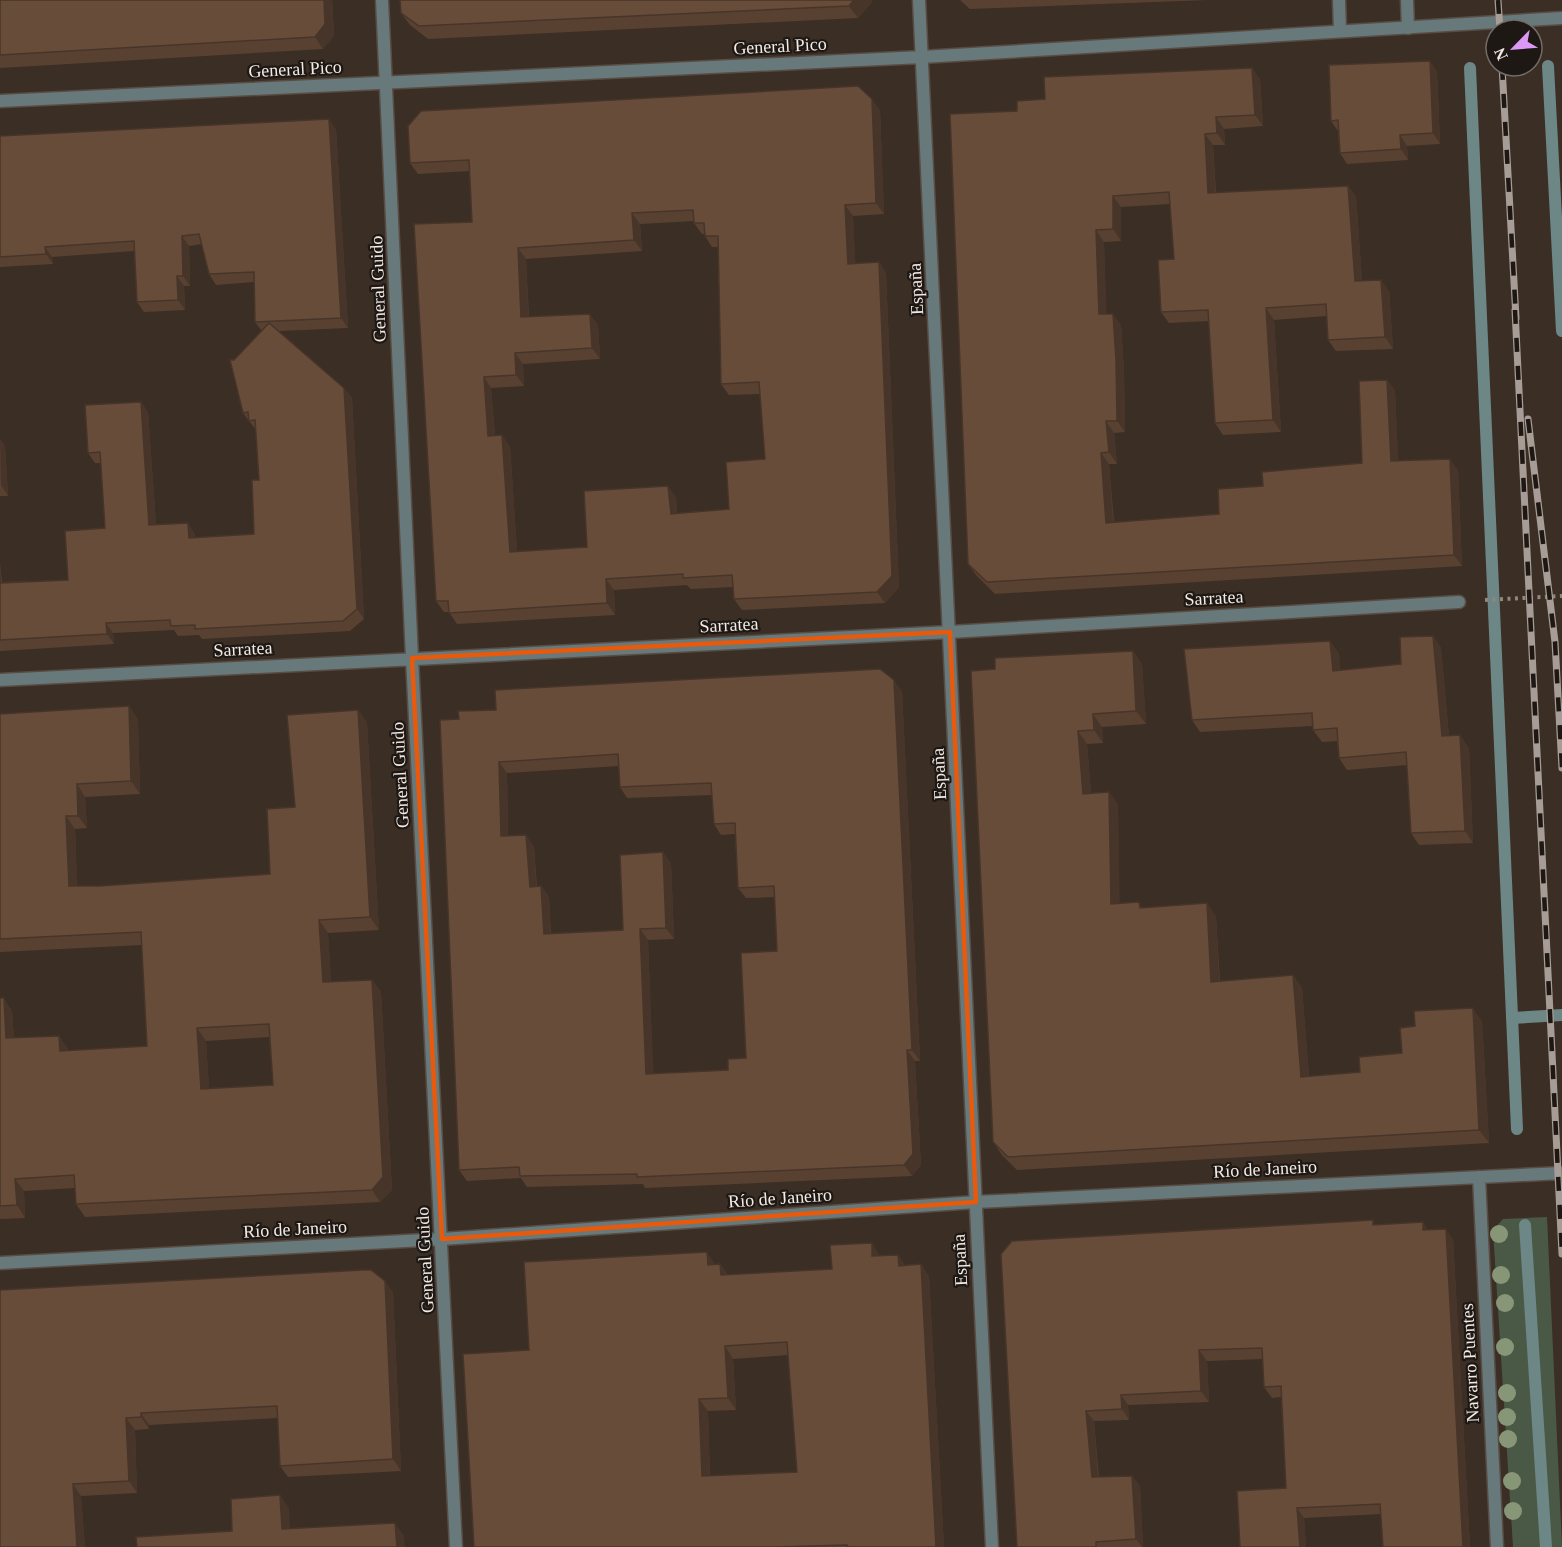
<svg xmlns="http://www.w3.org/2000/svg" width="1562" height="1547" font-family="'Times New Roman',serif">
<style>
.green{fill:#4a5846}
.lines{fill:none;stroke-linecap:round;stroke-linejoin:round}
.stream{stroke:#6d8686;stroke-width:12}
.lane-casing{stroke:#584c44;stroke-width:15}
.street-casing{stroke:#584c44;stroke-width:15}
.path{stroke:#92877f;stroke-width:4;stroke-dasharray:3 4.5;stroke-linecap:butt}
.lane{stroke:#67797b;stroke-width:12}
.street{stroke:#67797b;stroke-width:12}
.rail-casing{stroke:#a89d96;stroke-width:7}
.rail{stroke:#1e1814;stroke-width:4.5;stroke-dasharray:14;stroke-linecap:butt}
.tree{fill:#889678}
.wall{fill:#594132;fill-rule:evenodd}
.shaded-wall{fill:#483529}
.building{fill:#674c3a;stroke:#483529;stroke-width:1.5;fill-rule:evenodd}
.marked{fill:none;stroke:#e8590c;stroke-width:4.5;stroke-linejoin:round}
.labels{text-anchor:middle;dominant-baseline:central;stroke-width:4.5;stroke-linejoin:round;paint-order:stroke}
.street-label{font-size:18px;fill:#f3eae4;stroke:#1e1814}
</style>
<rect width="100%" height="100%" fill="#3b2e25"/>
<path class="green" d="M1547 1217 1562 1547H1513L1493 1230 1503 1219Z"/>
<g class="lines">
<path class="stream" d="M1548 66 1562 331
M1470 68 1517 1129
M1512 1018 1562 1015
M1525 1225 1546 1547"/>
<g class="lane-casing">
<path id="lane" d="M1339 0 1340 31
M1407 0 1408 28"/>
</g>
<g class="street-casing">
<path id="street" d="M382 0 412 658 456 1547
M919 0 992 1547
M0 101 922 57 1562 18
M0 680 950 632 1459 602
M1479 1177 1497 1547
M0 1263 442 1239 976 1202 1562 1173"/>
</g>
<path class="path" d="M1485 600 1562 596"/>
<use href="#lane" class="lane"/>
<use href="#street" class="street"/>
<g class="rail-casing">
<path id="rail" d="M1498 0 1500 30
M1502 66 1516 318
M1515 310 1562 1254
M1528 419 1555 642 1562 768"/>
</g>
<use href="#rail" class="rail"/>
</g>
<g class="tree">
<circle cx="1499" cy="1234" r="9"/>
<circle cx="1501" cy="1275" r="9"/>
<circle cx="1505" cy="1303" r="9"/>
<circle cx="1505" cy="1347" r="9"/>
<circle cx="1507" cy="1393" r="9"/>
<circle cx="1507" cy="1417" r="9"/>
<circle cx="1508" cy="1439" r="9"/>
<circle cx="1512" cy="1481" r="9"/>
<circle cx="1513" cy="1511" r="9"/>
</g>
<path class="wall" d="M0 0H332L334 36 323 49 0 68Z
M960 0H1208L970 9Z
M872 2 858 18 428 39 410 25 401 13Z
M1437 71 1440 144 1407 146 1408 160 1347 164 1340 153 1338 131 1331 121Z
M1260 79 1263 126 1224 129 1225 145H1213L1216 193 1348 186 1356 197 1362 281 1389 291 1393 349 1336 351 1328 340 1326 316 1274 320 1281 432 1223 435 1215 423 1209 321 1169 323 1161 312 1174 259 1170 204 1121 207V241L1104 242 1106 314 1121 325 1124 371 1125 432 1114 433 1117 464H1109L1114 522 1219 514 1263 486 1362 463 1387 380 1395 391 1398 461 1458 470 1462 566 995 594 976 575 968 564 1017 111 1045 99Z
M880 110 884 214 853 216 855 263 879 262 886 273 899 587 885 603 742 610 734 599 733 587 691 589 687 585 614 590 615 615 457 624 449 612H444L436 601 472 222 470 171 418 174 410 163ZM694 221V223L702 234H705V236L712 247H718L721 384 729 395 760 394 765 459 729 509 677 513 676 497 587 547 517 551 510 446 495 436 491 388 524 386 523 364 600 359 598 325 529 317 526 259 642 251 640 224Z
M336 129 348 328 279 331 344 388 352 398 364 619 350 631 202 639 199 635 178 636 174 630 113 633 114 644 0 651V563L2 582 68 580 105 528 101 463H95L88 453 141 402 148 412 156 525 195 534V538L254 534 259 480 256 430 243 413 234 360 262 331 255 322 254 282 216 285 209 274 202 244 189 246 190 286H184L185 310 144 312 137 302 134 251 52 257 53 264 0 267V136Z
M0 439 5 446 8 496H0Z
M1433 636 1441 648 1449 736 1469 748 1473 843 1419 845 1411 833 1407 765 1347 770 1339 758 1337 741 1322 742 1313 730V726L1200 732 1192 720 1339 653 1340 670 1401 664Z
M1133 651 1142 664 1146 724 1102 727 1103 743 1087 744 1091 793 1109 792 1118 805 1119 903 1143 907 1216 916 1220 982 1293 975 1302 988 1309 1076 1360 1072 1402 1053 1482 1021 1489 1143 1017 1170 1002 1155 993 1142 995 669Z
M902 691 920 1061H915L921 1165 912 1176 645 1188 643 1184 527 1187 521 1178 467 1181 459 1170 440 720ZM619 766 620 787 627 798 712 795 714 824 721 835 735 834 738 888 746 898 775 897 777 951 746 1058 728 1070 653 1074 648 940 674 939 671 863 623 930 551 934 549 897 541 886 537 887 534 846 508 835 507 773Z
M358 710 367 723 379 930 328 933 331 982 372 980 381 992 392 1190 380 1202 85 1217 76 1204 75 1188 24 1191 25 1218 0 1219V998L12 1011 14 1038 59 1036 68 1049V1051L147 1046 142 945 0 952V714L138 719 140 794 85 797 87 828 75 829 77 886H100L270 874 295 807ZM269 1037 273 1085 209 1089 206 1041Z
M1376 1224 1428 1230 1453 1239 1470 1547H1383L1381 1514 1304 1518 1306 1547 1286 1488 1281 1397 1272 1398 1264 1387 1263 1359 1207 1361 1209 1402 1128 1405 1129 1420 1094 1421 1099 1477 1132 1476 1140 1486 1143 1547H1017L1001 1254Z
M898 1255 905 1265 921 1264 929 1277 944 1547H474L529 1350 715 1265 720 1264 728 1275 832 1269 880 1256ZM788 1355 797 1472 710 1476 708 1411 736 1410 733 1359Z
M0 1290 393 1292 401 1471 288 1477 280 1466 278 1418 149 1425V1429L135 1430 137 1493 81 1496 85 1547Z"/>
<path class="shaded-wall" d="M324 0H332L334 36 323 49 315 37Z
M854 0H872V2L858 18 849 6Z
M1430 61 1437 71 1440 144 1433 133Z
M1252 68 1260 79 1263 126 1255 115Z
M872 99 880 110 884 214 876 203Z
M1216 117 1224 129 1225 145 1217 133Z
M329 119 336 129 348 328 341 318Z
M1205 134 1213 145 1216 205 1208 193Z
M1400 135 1407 146 1408 160 1401 149Z
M1348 186 1356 197 1363 292 1355 281Z
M1113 196 1121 207V241L1113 229Z
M845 205 853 216 856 275 848 264Z
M632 213 640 224 642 251 634 240Z
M1096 230 1104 242 1107 326 1099 314Z
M182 236 189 246 190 286 183 276Z
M45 247 52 257 53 264 46 254Z
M518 248 526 259 529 328 521 317Z
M879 262 886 273 899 587 885 603 877 592Z
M177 276 184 286 185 310 178 300Z
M1381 280 1389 291 1393 349 1385 337Z
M1266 308 1274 320 1281 432 1273 420Z
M590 314 598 325 600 359 592 348Z
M1113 314 1121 325 1124 371 1125 432 1117 421Z
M515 353 523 364 524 386 516 375Z
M484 377 491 388 496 447 488 436Z
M1387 380 1395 391 1399 472 1391 461Z
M344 388 352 398 364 619 357 609Z
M141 402 148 412 157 536 149 525Z
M1106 421 1114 433 1117 464 1109 452Z
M502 435 510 446 518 563 510 552Z
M0 439 5 446 8 496 1 485Z
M1101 453 1109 464 1114 534 1106 523Z
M1450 459 1458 470 1462 566 1454 555Z
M668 486 676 497 678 525 671 514Z
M188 523 195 534 196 548 189 538Z
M0 563V564L2 593 0 590Z
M606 579 614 590 615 615 607 603Z
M106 623 113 633 114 644 107 634Z
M1433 636 1441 648 1450 748 1442 736Z
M1330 641 1339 653 1341 683 1333 671Z
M1133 651 1142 664 1146 724 1136 711Z
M894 680 902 691 920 1061 912 1050Z
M129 706 138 719 140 794 131 781Z
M358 710 367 723 379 930 370 917Z
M1093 714 1102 727 1103 743 1094 730Z
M1078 731 1087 744 1092 807 1083 794Z
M1460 735 1469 748 1473 843 1465 831Z
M499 762 507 773 508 847 501 836Z
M77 784 85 797 87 828 78 816Z
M1109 792 1118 805 1120 917 1111 904Z
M66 816 75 829 78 898 69 886Z
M526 835 534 846 537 898 530 887Z
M663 852 671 863 674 939 666 928Z
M541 886 549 897 551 945 544 934Z
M1207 903 1216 916 1220 995 1211 982Z
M319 920 328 933 332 995 323 982Z
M640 929 648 940 654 1085 646 1074Z
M1293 975 1302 988 1310 1090 1301 1077Z
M372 980 381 992 392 1190 380 1202 372 1190Z
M4 998 12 1011 15 1051 6 1038Z
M1473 1008 1482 1021 1489 1143 1479 1130Z
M197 1028 206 1041 210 1102 201 1089Z
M59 1036 68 1049 69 1064 60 1051Z
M907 1050 915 1061 921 1165 912 1176 904 1165Z
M15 1179 24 1191 25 1218 17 1205Z
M1423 1222 1430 1233 1423 1230Z
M1446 1229 1453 1239 1470 1547H1463Z
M872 1243 880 1256H872Z
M707 1252 715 1264 708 1265Z
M898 1255 907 1267 899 1266Z
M720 1264 729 1277 721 1275Z
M921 1264 929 1277 944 1547H936Z
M385 1281 393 1292 401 1471 393 1459Z
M725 1346 733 1359 736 1410 728 1398Z
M1199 1350 1207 1361 1209 1402 1201 1391Z
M1121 1395 1128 1405 1129 1420 1122 1409Z
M699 1399 708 1411 710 1489 702 1476Z
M1086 1411 1094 1421 1099 1488 1092 1477Z
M141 1413 149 1425V1429L141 1417Z
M126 1418 135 1430 137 1493 129 1481Z
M1132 1476 1140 1486 1143 1547H1142L1136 1539Z
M73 1484 81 1496 85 1547H77Z
M280 1495 289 1508 291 1542 282 1529Z
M1297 1508 1304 1518 1306 1547H1300Z
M395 1523 404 1536 405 1547H397Z"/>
<path class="building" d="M0 0H324L325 24 315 37 0 55Z
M400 0H854L849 6 419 26 401 13Z
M1430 61 1433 133 1400 135 1401 149 1340 153 1338 120 1331 121 1329 65Z
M1252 68 1255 115 1216 117 1217 133 1205 134 1208 193 1348 186 1355 281 1381 280 1385 337 1328 340 1326 304 1266 308 1273 420 1215 423 1208 310 1161 312 1158 260 1174 259 1169 192 1113 196V229L1096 230 1099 314H1113L1116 360 1117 421H1106L1109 452 1101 453 1106 523 1219 514 1218 489 1263 486 1262 472 1362 463 1359 381 1387 380 1391 461 1450 459 1454 555 987 582 968 564 950 114 1017 111V101L1045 99 1044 77Z
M858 86 872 99 876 203 845 205 848 264 879 262 892 576 877 592 734 599 732 575 683 578V574L606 579 607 603 449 613 448 601H436L414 224 472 222 469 160 410 163 408 126 421 111ZM693 210 694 223H704L705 236H718L721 384 759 382 765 459 726 462 729 509 671 514 668 486 584 491 587 547 510 552 502 435 488 436 484 377 516 375 515 353 592 348 590 314 521 317 518 248 634 240 632 213Z
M329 119 341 318 255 322 254 272 209 274 199 234 182 236 183 276H177L178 300 137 302 134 241 45 247 46 254 0 257V136Z
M269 323 344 388 357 609 343 621 195 629V625L171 626 170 620 106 623 107 634 0 640V583L68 580 65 531 105 528 100 452 88 453 85 405 141 402 149 525 188 523 189 538 254 534 252 480H259L255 420 249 421 248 412 243 413 230 360H234Z
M1433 636 1442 736 1460 735 1465 831 1411 833 1406 752 1339 758 1337 728 1313 730 1312 713 1192 720 1184 649 1330 641 1333 671 1401 664 1400 637Z
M1133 651 1136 711 1093 714 1094 730 1078 731 1083 794 1109 792 1111 904 1139 902 1140 908 1207 903 1211 982 1293 975 1301 1077 1360 1072 1359 1057 1402 1053 1400 1028 1415 1026 1414 1011 1473 1008 1479 1130 1008 1157 993 1142 971 671 995 669V658Z
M880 669 894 680 912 1050H907L913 1154 904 1165 637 1177V1174L520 1176 519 1167 459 1170 440 720 459 719 458 711 496 710 495 690ZM618 754 620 787 711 783 714 824 735 823 738 888 774 886 777 951 741 953 746 1058 728 1059V1070L646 1074 640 929 666 928 663 852 620 855 623 930 544 934 541 886 530 887 526 835 501 836 499 762Z
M129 706 131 781 77 784 78 816H66L69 886H100L270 874 267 809 295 807 287 715 358 710 370 917 319 920 323 982 372 980 383 1177 372 1190 76 1204 74 1175 15 1179 17 1205 0 1206V998H4L6 1038 59 1036 60 1051 147 1046 141 932 0 939V714ZM269 1024 273 1085 201 1089 197 1028Z
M1373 1220V1225L1423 1222V1230L1446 1229 1463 1547H1383L1380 1504 1297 1508 1300 1547H1240L1237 1491 1286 1488 1281 1386 1264 1387 1262 1348 1199 1350 1201 1391 1121 1395 1122 1409 1086 1411 1092 1477 1132 1476 1136 1539 1096 1542V1547H1017L1001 1254 1012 1241Z
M872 1243V1256L898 1255 899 1266 921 1264 936 1547H848L847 1545 775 1547H474L463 1354 529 1350 524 1262 707 1252 708 1265 720 1264 721 1275 832 1269 830 1245ZM787 1342 797 1472 702 1476 699 1399 728 1398 725 1346Z
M363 1270H371L385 1281 393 1459 280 1466 277 1406 141 1413V1417L126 1418 129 1481 73 1484 77 1547H0V1290Z
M280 1495 282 1529 395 1523 397 1547H137L136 1537 232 1531 231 1499Z"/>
<path class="marked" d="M950 632 976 1202 442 1239 412 658Z"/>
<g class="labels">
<g class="street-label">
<text transform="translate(780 46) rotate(-3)">General Pico</text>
<text transform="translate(295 69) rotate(-3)">General Pico</text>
<text transform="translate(378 289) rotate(-92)">General Guido</text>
<text transform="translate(916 289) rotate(-93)">España</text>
<text transform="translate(1214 598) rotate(-3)">Sarratea</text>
<text transform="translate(729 625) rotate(-3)">Sarratea</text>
<text transform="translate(243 649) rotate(-3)">Sarratea</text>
<text transform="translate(939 774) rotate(-93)">España</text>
<text transform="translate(400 775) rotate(-93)">General Guido</text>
<text transform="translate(1265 1169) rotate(-3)">Río de Janeiro</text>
<text transform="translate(780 1198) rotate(-4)">Río de Janeiro</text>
<text transform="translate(295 1229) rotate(-3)">Río de Janeiro</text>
<text transform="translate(425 1260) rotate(-93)">General Guido</text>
<text transform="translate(960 1260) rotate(-93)">España</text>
<text transform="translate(1470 1363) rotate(-93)">Navarro Puentes</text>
</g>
</g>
<g transform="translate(1514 48) rotate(245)"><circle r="28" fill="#1e1814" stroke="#736c67" stroke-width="1.5"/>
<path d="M0-4.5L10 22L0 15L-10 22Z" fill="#db99f5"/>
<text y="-9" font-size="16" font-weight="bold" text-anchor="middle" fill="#f3eae4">N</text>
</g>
</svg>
